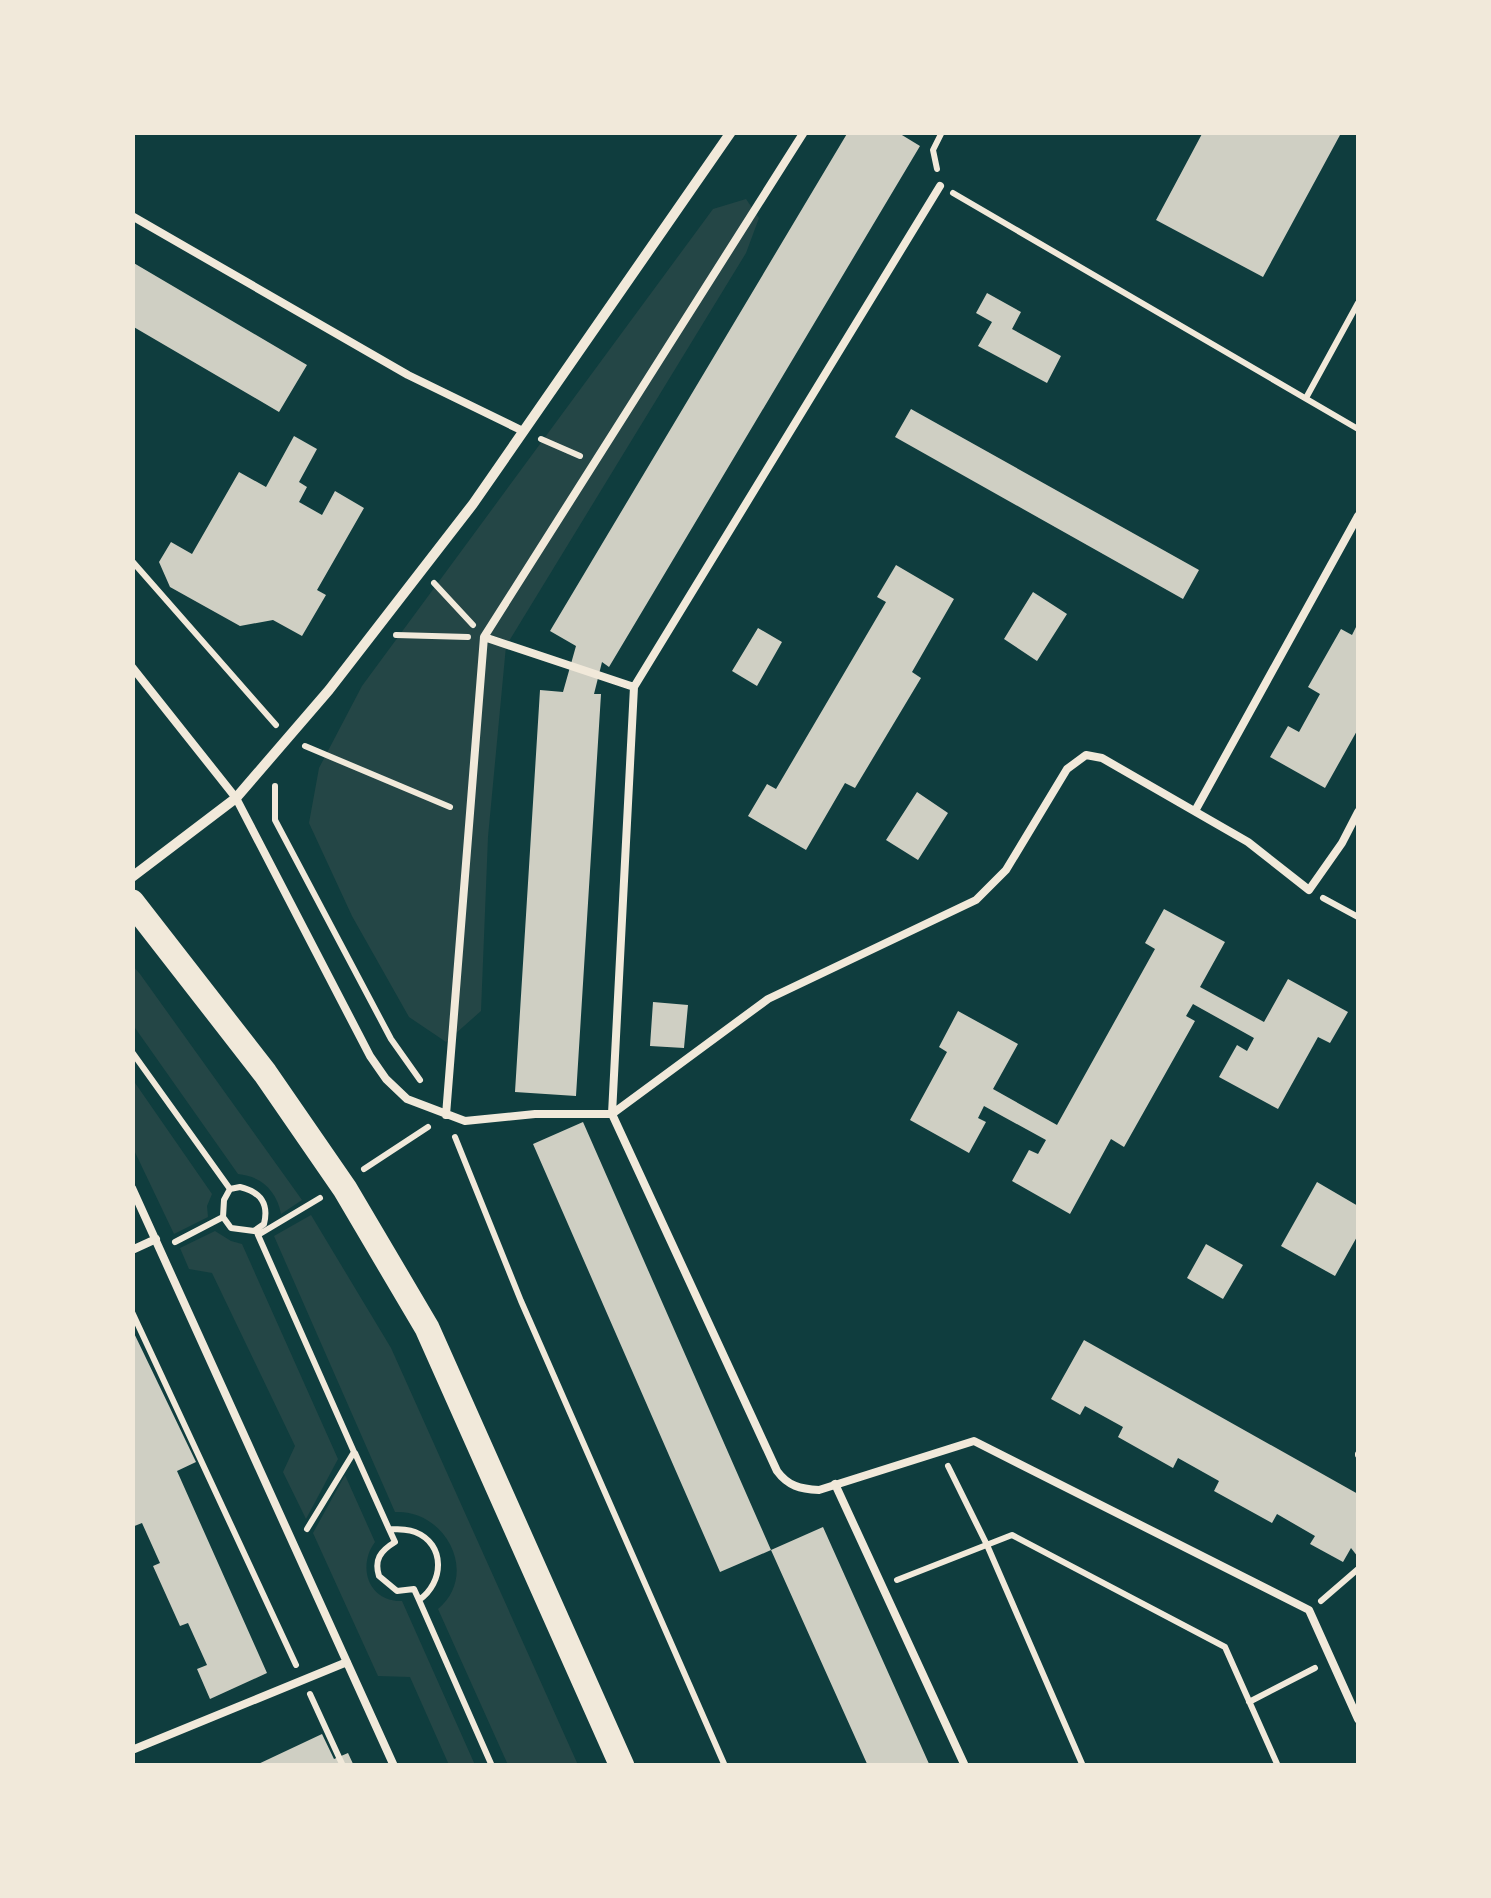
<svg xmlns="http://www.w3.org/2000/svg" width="1491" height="1898" font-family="'Times New Roman',serif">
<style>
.green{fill:#244646}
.building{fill:#cfcfc3}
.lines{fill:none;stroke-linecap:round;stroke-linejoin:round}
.path{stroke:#f1e9da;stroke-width:6}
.service{stroke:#f1e9da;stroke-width:8}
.minor{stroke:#f1e9da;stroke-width:10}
.primary{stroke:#f1e9da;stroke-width:25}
</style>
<rect width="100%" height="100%" fill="#0f3d3e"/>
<path class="green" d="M746 199 759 218 746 253 506 646 488 837 481 1011 446 1042 409 1017 352 916 309 823 319 768 362 686 713 209Z
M132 965 140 974 302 1200 281 1214C277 1191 261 1176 238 1174L133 1025Z
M133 1080 212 1194 207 1206 208 1217 174 1234 133 1148Z
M311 1215 391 1348 578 1765H508L438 1609C480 1574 445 1509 395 1512L274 1236Z
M215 1231 231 1241 242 1244 338 1459 306 1519 283 1472 295 1446 212 1273 189 1269 180 1248Z
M345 1475 375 1542C357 1566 368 1602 402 1601L475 1765H449L410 1677 378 1676 313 1533Z"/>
<path class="building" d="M848 132H897L920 146 609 667 602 662 594 694H601L576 1096 515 1092 540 690 563 692 576 646 550 631Z
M1203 132H1335L1340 135 1263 277 1156 220Z
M132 262 307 365 279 412 132 326Z
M987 293 1021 312 1012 329 1061 356 1047 383 978 346 992 322 976 313Z
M911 409 1199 570 1183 599 895 437Z
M294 436 317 449 299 482 307 487 299 502 322 515 335 491 364 508 317 590 326 595 302 636 273 620 240 626 170 587 159 562 171 542 192 554 239 472 266 487Z
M896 565 954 599 912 672 921 678 855 788 845 783 806 850 748 816 767 784 776 789 886 602 877 597Z
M1033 592 1067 614 1037 661 1004 639Z
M1358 623V729L1325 788 1270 757 1288 726 1299 732 1320 694 1308 687 1341 629 1352 635Z
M758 628 782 642 757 686 732 671Z
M917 792 948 813 918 860 886 840Z
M1164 909 1225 942 1200 987 1264 1022 1288 979 1348 1012 1330 1043 1318 1037 1278 1109 1219 1077 1237 1045 1247 1051 1254 1038 1193 1004 1186 1016 1195 1021 1124 1147 1111 1139 1070 1214 1012 1181 1029 1150 1038 1154 1046 1140 984 1106 978 1118 986 1122 969 1153 910 1120 947 1052 939 1047 958 1011 1018 1044 993 1089 1057 1125 1155 949 1145 943Z
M653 1002 688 1005 684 1048 650 1046Z
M583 1122 771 1550 720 1572 533 1144Z
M1317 1182 1358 1206V1235L1335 1276 1281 1246Z
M1206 1244 1243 1265 1223 1299 1187 1278Z
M132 1329 196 1462 177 1471 267 1673 210 1699 197 1669 207 1665 188 1623 180 1626 153 1566 160 1563 142 1523 132 1527Z
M1084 1340 1358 1494V1557L1351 1548 1343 1562 1310 1544 1315 1536 1277 1514 1272 1523 1214 1491 1219 1481 1178 1458 1173 1468 1118 1437 1123 1427 1085 1406 1080 1415 1051 1399Z
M823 1527 930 1766H868L771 1550Z
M322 1734 334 1759 348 1753 354 1766H254Z"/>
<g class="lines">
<path class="path" d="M937 169 933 150 942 132
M953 193 1358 429
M1306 398 1358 303
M541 439 580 456
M132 561 276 725
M434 583 473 625
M396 635 468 637
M305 746 450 807
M275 786V820L391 1039 420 1080
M1323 898 1358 917
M132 1052 230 1189
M455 1137 521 1301 725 1766
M364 1169 428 1127
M240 1187C261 1192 269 1204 264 1224L254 1231 231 1228 223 1217 224 1200 230 1189Z
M256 1230 258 1235 320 1198
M258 1235 354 1452 307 1529
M175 1242 223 1217
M132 1312 296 1665
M355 1453 389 1529C397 1529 407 1529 415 1532 446 1544 444 1583 419 1600L414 1589 397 1591 379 1576C374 1560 380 1551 395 1542L389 1529
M1358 1454V1455
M948 1466 987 1545 1083 1766
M897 1580 1012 1535 1225 1647 1278 1766
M419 1600 492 1766
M1321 1601 1358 1569
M310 1694 343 1766
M1249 1702 1315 1668"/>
<path class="service" d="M132 216 408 375 523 431
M484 637 634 687
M132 667 236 798 370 1056 386 1079 407 1099 465 1121 535 1114H612L777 1471C788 1486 800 1489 819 1490L974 1441 1309 1610 1358 1719
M1195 811 1358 516
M612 1114 634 687 940 186
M612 1114 768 999 976 900 1006 870 1067 769 1086 755 1102 758 1248 842 1309 890 1342 843 1358 812
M446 1115 484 637 804 132
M132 1188 394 1766
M132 1250 156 1239
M835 1484 965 1766
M132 1750 347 1662"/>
<path class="minor" d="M132 877 236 798 329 690 473 504 731 132"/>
<path class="primary" d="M132 902 265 1073 345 1189 427 1328 622 1766"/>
</g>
<rect width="1491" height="1898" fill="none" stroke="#f1e9da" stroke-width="270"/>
</svg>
